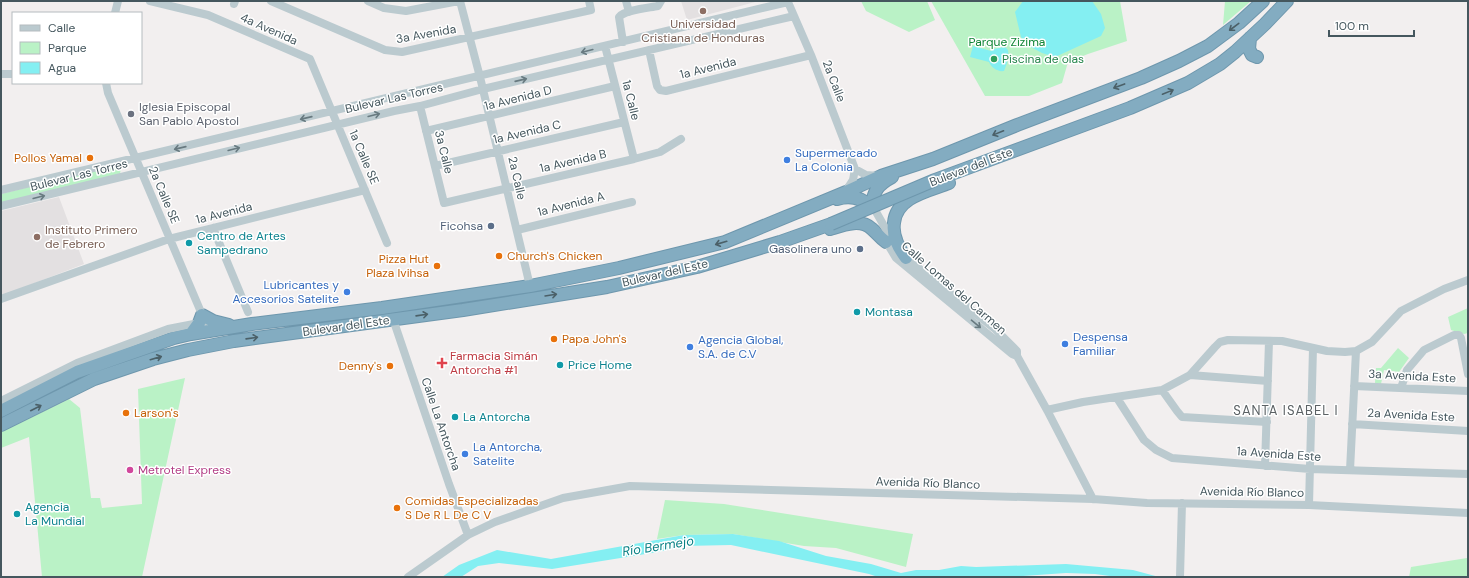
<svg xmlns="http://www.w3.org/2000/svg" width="1469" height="578" font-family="'DM Sans',sans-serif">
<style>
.education{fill:#e3e0e1}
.green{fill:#baf2c6}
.water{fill:#84eff2}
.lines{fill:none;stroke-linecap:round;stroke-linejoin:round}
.highway-casing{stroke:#6e97ad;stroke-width:14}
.minor{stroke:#bbcacf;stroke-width:8}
.highway{stroke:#83acc1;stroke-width:12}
.highway-bridge-casing{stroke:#6e97ad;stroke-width:14;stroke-linecap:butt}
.highway-bridge{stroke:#83acc1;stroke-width:12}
.oneway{stroke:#4b6068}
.oneway2{stroke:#687a80}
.education-dot{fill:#8d6e63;stroke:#fff;stroke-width:1.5}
.leisure-dot{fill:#2e9e5b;stroke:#fff;stroke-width:1.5}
.worship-dot{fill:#6b7280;stroke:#fff;stroke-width:1.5}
.food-dot{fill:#e8710a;stroke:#fff;stroke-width:1.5}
.shop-dot{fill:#3f7fe0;stroke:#fff;stroke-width:1.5}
.service-dot{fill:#5c6f8a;stroke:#fff;stroke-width:1.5}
.culture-dot{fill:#0f9aa8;stroke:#fff;stroke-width:1.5}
.health-dot{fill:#e0444e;stroke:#fff;stroke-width:1.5}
.hotel-dot{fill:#d1479c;stroke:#fff;stroke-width:1.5}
.labels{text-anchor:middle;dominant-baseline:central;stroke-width:3;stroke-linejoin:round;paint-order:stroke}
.education-label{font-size:12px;fill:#785e54;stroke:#fff}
.street-label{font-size:12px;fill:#45575e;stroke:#fff}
.park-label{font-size:12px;fill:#108536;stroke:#fff}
.leisure-label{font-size:12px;fill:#27864d;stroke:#fff;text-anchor:start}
.worship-label{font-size:12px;fill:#5b616d;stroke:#fff;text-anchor:start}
.shop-label{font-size:12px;fill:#366cbe;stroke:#fff;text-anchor:start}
.food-label{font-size:12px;fill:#c56008;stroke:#fff;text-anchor:start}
.service-label{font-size:12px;fill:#4e5e75;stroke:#fff;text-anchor:end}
.culture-label{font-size:12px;fill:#0d838f;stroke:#fff;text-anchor:start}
.health-label{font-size:12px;fill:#be3a42;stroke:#fff;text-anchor:start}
.hotel-label{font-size:12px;fill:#b23c85;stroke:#fff;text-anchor:start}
.neighbourhood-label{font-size:13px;letter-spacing:1px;fill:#5b6164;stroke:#fff}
.water-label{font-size:13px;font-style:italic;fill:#067f83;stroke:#fff}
</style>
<rect width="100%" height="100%" fill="#f2efef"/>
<path class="education" d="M681 1H759L687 20Z
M59 197 84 264 1 296V211Z"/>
<path class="green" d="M861 1H927L935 20 909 32 866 11Z
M931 1H1120L1127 41 1088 54 1068 62 1062 83 1029 96H985Z
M1225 1H1251L1223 25Z
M117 165 121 168 120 174 1 203V194Z
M1468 308V333L1464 334 1451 330 1448 317Z
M1398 348 1409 358 1399 372 1384 370 1381 384 1375 383 1376 368H1381Z
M185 378 142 577H42L29 437 1 448V432L69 399 80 408 91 498H100L102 508 142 504 138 389Z
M665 500 724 504 913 534 906 567 836 548 804 546 733 534 684 535 657 539Z
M1467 539H1468V577H1409L1411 567 1467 558Z"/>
<path class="water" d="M1023 1H1092L1101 14 1105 28 1101 36 1055 57 1042 53 1029 46 1021 37 1015 12Z
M973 46 991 51 994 49 1005 47 1008 50C1009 58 1007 64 1004 71 997 72 991 67 989 62L970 57Z
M733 534 779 541 826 556 871 564 901 573 916 570H939L961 566 976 567 1066 564 1133 570 1159 577H1117L1095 574 1066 573 1008 577H878L869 574 731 545 684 546 658 552 552 569 499 563 478 566 461 577H442L459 565 497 550 551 559 684 535Z"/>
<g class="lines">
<g class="highway-casing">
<path id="highway" d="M1250 38 1249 49 1252 55 1257 57
M935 180 1130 108 1188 83 1220 64 1235 52 1265 24 1287 1
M837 199C850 195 862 198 871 207
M871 207C874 191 877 185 892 177
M830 229C843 225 861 218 872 229 877 233 880 238 886 242
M906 258C898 247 892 236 894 223 896 197 928 191 949 183
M191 334 199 323 202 315 213 321 229 325
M1 411 77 372 174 338 191 334 252 324 382 308 530 286 619 268 725 242 846 192 881 176 933 159 1017 125 1141 78 1179 61 1208 46 1239 23 1263 1
M1 425 94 379 153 359 188 350 234 341 463 310 607 287 697 267 780 242 831 224"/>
</g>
<path class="minor" d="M150 1 208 15 310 59 387 243
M271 1 385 50 402 52 591 10 589 1
M368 1 384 8 406 11 459 1
M460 1 480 77 530 286
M626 1 629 12
M234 4 235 1
M115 13 118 1
M623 42 619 17C625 10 648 8 658 6L661 1
M605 46 634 159
M649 50 657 86 660 90 666 91 811 55
M1 74H13
M106 83 108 93 209 331
M420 106 444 203 634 159 660 152 681 139
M426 131 615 86
M435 166 624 122
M855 169 866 175 879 176
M1 190 788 2 811 55 855 169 853 180 846 191
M1 206 394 111 420 106 483 89 794 16
M871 207 875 210 893 242
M213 228 248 312
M517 230 632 202
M884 238 896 258 1012 354 1017 356
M902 255 994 328 1017 351V356L1047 410 1093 499
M1 299 169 239 365 190
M393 319 449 484 468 535
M1190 375 1268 381
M1354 386 1468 391
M1401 388 1407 370 1424 350 1454 335H1459L1461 338 1468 374
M1162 390 1177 411 1182 417 1267 422
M1117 398 1144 440 1156 450 1172 458 1310 469 1468 474
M1 401 77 363 168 329 199 323
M1047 410 1083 402 1162 390 1190 375 1215 347 1220 342 1228 340 1282 341 1327 351 1345 352 1356 351 1372 342 1401 311 1444 289 1468 280
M1352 424 1468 431
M1265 466 1269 341
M1350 470 1356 351
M1309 505 1313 348
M408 577 468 535 495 522 563 498 630 486 1093 499 1147 503 1309 505 1468 513
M1180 577 1182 503"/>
<use href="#highway" class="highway"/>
<g class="highway-bridge-casing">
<path id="highway-bridge" d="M831 224 935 180"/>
</g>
<use href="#highway-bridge" class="highway-bridge"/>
</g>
<defs><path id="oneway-shaft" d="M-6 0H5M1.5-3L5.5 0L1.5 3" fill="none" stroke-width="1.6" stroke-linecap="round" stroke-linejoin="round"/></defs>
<g class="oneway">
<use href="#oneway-shaft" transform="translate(1234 27) rotate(143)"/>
<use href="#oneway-shaft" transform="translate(1119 86) rotate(160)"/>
<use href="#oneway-shaft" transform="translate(1168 92) rotate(-22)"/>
<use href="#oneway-shaft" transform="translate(998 133) rotate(158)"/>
<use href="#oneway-shaft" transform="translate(721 243) rotate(164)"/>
<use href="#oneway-shaft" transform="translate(551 295) rotate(-9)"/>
<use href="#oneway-shaft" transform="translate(422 315) rotate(-8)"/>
<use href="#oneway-shaft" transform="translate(252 338) rotate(-8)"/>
<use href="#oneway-shaft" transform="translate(156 358) rotate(-16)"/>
<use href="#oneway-shaft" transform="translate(36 408) rotate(-27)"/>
</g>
<g class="oneway2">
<use href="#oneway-shaft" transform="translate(587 51) rotate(166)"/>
<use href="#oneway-shaft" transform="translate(521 80) rotate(-13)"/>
<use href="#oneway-shaft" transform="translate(374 115) rotate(-14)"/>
<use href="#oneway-shaft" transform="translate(306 118) rotate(167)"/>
<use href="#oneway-shaft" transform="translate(180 148) rotate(167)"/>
<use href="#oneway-shaft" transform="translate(234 149) rotate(-14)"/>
<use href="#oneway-shaft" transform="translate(39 197) rotate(-14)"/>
<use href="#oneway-shaft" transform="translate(976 324) rotate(40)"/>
</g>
<g class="education-dot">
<circle cx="703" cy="11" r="4"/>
<circle cx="37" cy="237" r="4"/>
</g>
<circle class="leisure-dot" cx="994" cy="59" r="4"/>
<circle class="worship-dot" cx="131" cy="114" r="4"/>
<g class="food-dot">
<circle cx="90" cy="158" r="4"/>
<circle cx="499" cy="256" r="4"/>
<circle cx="437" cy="266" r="4"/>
<circle cx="554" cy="339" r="4"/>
<circle cx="390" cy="366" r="4"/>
<circle cx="126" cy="413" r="4"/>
<circle cx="397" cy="508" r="4"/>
</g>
<g class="shop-dot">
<circle cx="787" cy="160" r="4"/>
<circle cx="347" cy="292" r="4"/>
<circle cx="1065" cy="344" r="4"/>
<circle cx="690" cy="347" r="4"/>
<circle cx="465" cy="454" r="4"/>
</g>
<g class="service-dot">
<circle cx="491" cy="226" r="4"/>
<circle cx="860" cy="249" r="4"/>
</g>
<g class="culture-dot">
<circle cx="189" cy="243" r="4"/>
<circle cx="857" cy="312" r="4"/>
<circle cx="560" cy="365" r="4"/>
<circle cx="455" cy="417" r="4"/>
<circle cx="17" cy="514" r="4"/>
</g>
<path class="health-dot" d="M440 357h4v4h4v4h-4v4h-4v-4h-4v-4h4z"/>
<circle class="hotel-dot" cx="130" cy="470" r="4"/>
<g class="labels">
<g class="education-label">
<text x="703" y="24">Universidad<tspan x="703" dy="14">Cristiana de Honduras</tspan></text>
<text x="45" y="230" text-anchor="start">Instituto Primero<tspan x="45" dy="14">de Febrero</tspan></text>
</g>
<g class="street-label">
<text transform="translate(269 29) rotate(24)">4a Avenida</text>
<text transform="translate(426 34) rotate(-10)">3a Avenida</text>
<text transform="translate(708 68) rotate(-14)">1a Avenida</text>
<text transform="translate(834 81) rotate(69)">2a Calle</text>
<text transform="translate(394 98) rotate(-13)">Bulevar Las Torres</text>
<text transform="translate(518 98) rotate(-14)">1a Avenida D</text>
<text transform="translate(631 100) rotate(76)">1a Calle</text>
<text transform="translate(527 132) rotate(-13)">1a Avenida C</text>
<text transform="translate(444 152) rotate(76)">3a Calle</text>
<text transform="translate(364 157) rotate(67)">1a Calle SE</text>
<text transform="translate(573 161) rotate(-13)">1a Avenida B</text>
<text transform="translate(971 167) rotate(-21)">Bulevar del Este</text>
<text transform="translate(79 175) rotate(-14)">Bulevar Las Torres</text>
<text transform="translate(517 178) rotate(77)">2a Calle</text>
<text transform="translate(164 195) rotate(67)">2a Calle SE</text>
<text transform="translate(571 204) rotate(-14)">1a Avenida A</text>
<text transform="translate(224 213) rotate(-14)">1a Avenida</text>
<text transform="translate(665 273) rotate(-13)">Bulevar del Este</text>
<text transform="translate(954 288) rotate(41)">Calle Lomas del Carmen</text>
<text transform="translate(346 326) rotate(-8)">Bulevar del Este</text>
<text transform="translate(1412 376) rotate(3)">3a Avenida Este</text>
<text transform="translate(1411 415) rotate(3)">2a Avenida Este</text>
<text transform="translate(441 424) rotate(71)">Calle La Antorcha</text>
<text transform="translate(1279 454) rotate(4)">1a Avenida Este</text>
<text transform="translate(928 483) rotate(2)">Avenida Río Blanco</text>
<text transform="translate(1252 492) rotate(1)">Avenida Río Blanco</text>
</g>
<g class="park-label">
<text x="1007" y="42">Parque Zizima</text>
</g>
<g class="leisure-label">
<text x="1002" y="59">Piscina de olas</text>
</g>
<g class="worship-label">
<text x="139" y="107">Iglesia Episcopal<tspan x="139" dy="14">San Pablo Apostol</tspan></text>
</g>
<g class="shop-label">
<text x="795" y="153">Supermercado<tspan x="795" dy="14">La Colonia</tspan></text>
<text x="339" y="285" text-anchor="end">Lubricantes y<tspan x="339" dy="14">Accesorios Satelite</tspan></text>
<text x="1073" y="337">Despensa<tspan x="1073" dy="14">Familiar</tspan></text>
<text x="698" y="340">Agencia Global,<tspan x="698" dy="14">S.A. de C.V</tspan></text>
<text x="473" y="447">La Antorcha,<tspan x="473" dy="14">Satelite</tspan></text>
</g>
<g class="food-label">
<text x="82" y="158" text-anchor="end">Pollos Yamal</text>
<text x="507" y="256">Church's Chicken</text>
<text x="429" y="259" text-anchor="end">Pizza Hut<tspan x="429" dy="14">Plaza Ivihsa</tspan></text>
<text x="562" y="339">Papa John's</text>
<text x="382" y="366" text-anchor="end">Denny's</text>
<text x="134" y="413">Larson's</text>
<text x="405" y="501">Comidas Especializadas<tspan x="405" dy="14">S De R L De C V</tspan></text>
</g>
<g class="service-label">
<text x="483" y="226">Ficohsa</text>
<text x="852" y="249">Gasolinera uno</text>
</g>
<g class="culture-label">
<text x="197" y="236">Centro de Artes<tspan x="197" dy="14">Sampedrano</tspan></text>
<text x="865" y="312">Montasa</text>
<text x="568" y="365">Price Home</text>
<text x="463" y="417">La Antorcha</text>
<text x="25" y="507">Agencia<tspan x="25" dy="14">La Mundial</tspan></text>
</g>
<g class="health-label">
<text x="450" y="356">Farmacia Simán<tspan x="450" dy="14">Antorcha #1</tspan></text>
</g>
<g class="hotel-label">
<text x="138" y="470">Metrotel Express</text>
</g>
<g class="neighbourhood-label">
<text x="1286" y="410">SANTA ISABEL I</text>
</g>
<g class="water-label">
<text transform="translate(658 546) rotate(-9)">Río Bermejo</text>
</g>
</g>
<rect width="1469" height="578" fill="none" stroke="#45575e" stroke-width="4"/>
<rect x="12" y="12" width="130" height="72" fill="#ffffff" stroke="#b5bcbf"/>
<rect x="20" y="25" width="20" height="6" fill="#bbcacf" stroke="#b5bcbf"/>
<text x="48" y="32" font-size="12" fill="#45575e">Calle</text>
<rect x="20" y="42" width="20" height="12" fill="#baf2c6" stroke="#b5bcbf"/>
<text x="48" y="52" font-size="12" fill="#45575e">Parque</text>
<rect x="20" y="62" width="20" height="12" fill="#84eff2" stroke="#b5bcbf"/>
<text x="48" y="72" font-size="12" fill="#45575e">Agua</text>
<path d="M1329 30v6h85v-6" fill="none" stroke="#45575e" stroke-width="2"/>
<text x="1335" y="30" font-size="12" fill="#45575e" stroke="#ffffff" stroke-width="3" paint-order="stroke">100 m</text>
</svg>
